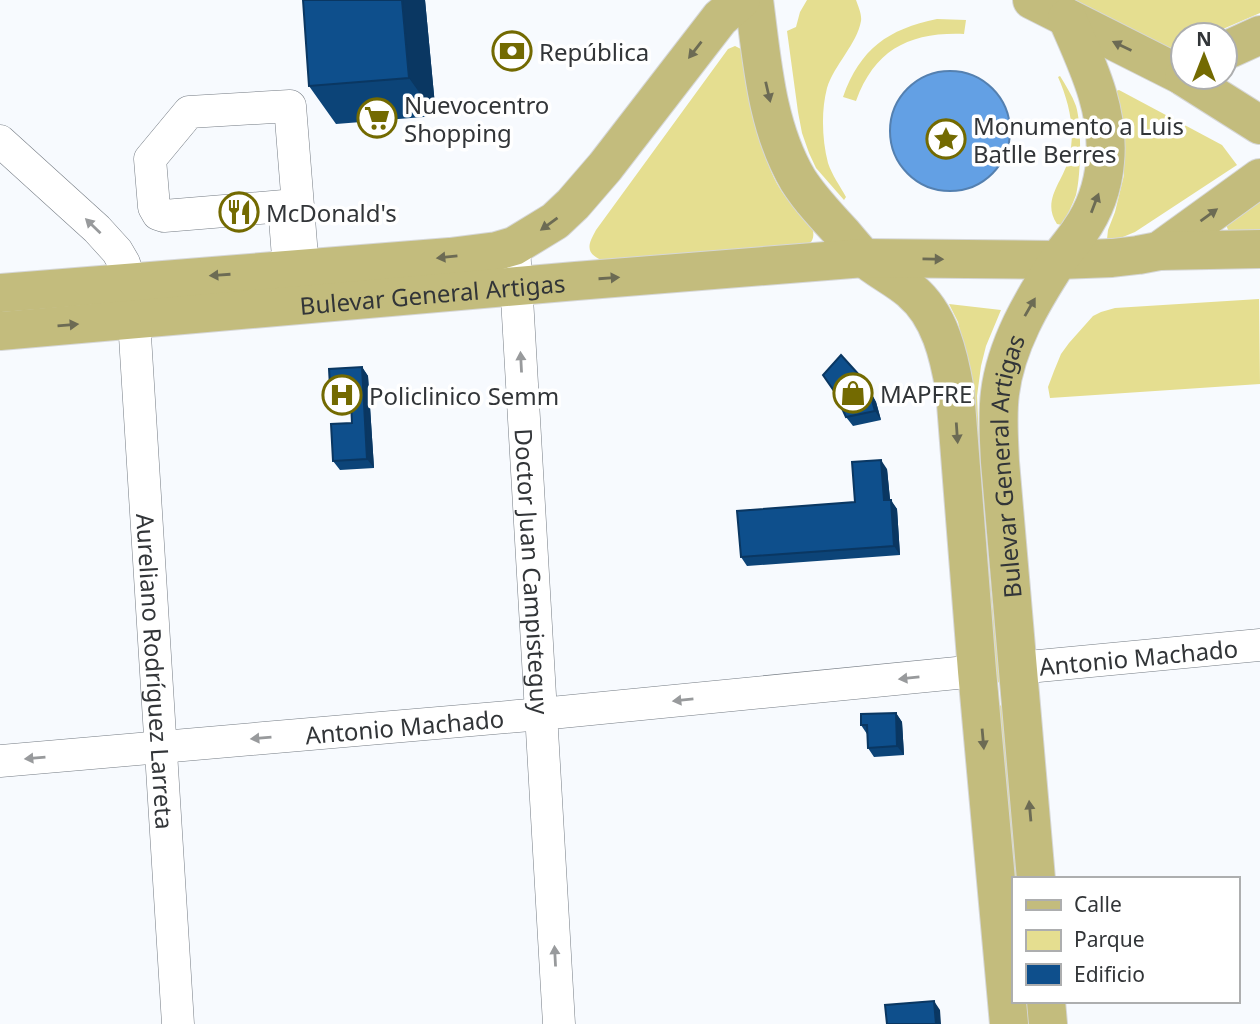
<svg xmlns="http://www.w3.org/2000/svg" width="1260" height="1024" font-family="'Noto Sans',sans-serif">
<style>
.green{fill:#e5de90}
.water{fill:#63a0e4;stroke:#5480b0;stroke-width:2}
.lines{fill:none;stroke-linecap:round;stroke-linejoin:round}
.minor-casing{stroke:#757c84;stroke-width:33}
.major-casing{stroke:#d6d7d7;stroke-width:40}
.minor{stroke:#fff;stroke-width:32}
.major{stroke:#c3bc7d;stroke-width:38}
.wall{fill:#0c4478}
.shaded-wall{fill:#0a3762}
.building{fill:#0e4f8c;stroke:#0a3762;stroke-width:2}
.oneway{fill:#6c6b54}
.oneway2{fill:#989a9c}
.labels{text-anchor:middle;dominant-baseline:central;stroke-width:7;stroke-linejoin:round;paint-order:stroke}
.poi-label{font-size:24px;fill:#323538;stroke:#fff;text-anchor:start}
.street-label{font-size:24px;fill:#323538;stroke:#fff}
</style>
<rect width="100%" height="100%" fill="#f7fafe"/>
<path class="green" d="M807 0H856C858 6 862 14 861 21 857 44 834 65 827 88 821 111 822 140 828 163 832 175 840 186 846 197L844 200 816 168 809 153 802 133 798 112 787 31 796 27 800 12Z
M1074 0H1260V13L1209 35H1183V47L1170 48Z
M937 19 966 20 964 34C910 32 875 49 856 101L843 97C860 49 888 29 937 19Z
M735 46 741 49C750 91 758 151 779 187 788 203 803 215 813 230 814 237 813 241 808 245L601 260C584 252 589 243 596 230L728 49Z
M1060 76C1066 86 1072 95 1076 106 1082 126 1081 174 1076 195 1072 206 1067 215 1062 225L1057 224C1041 200 1063 182 1069 158 1076 130 1069 102 1058 77Z
M1119 90 1222 145 1237 165 1135 232 1113 241 1107 239 1108 230 1115 212 1124 175V134L1116 91Z
M1260 202V230L1229 232 1226 225Z
M1259 299 1260 384 1050 398 1048 387 1054 371 1061 354 1069 343 1093 316 1101 312 1115 308Z
M949 304 1001 310 986 346 981 366 977 396 981 488 1000 682 996 683 967 361 958 322Z
M1003 705 1019 879H1013L998 706Z"/>
<path class="water" d="M890 131a60 60 0 1 1 120 0a60 60 0 1 1-120 0Z"/>
<g class="lines">
<g class="minor-casing">
<g id="minor">
<path d="M0 141 97 229 117 251 124 263 130 282"/>
<path id="s1" d="M514 246 559 1024"/>
<path d="M289 270 284 206 164 216 158 214 154 207 150 159 189 112 290 106 303 269"/>
<path id="s2" d="M134 320 178 1024"/>
<path id="s3" d="M1017 668 1260 645"/>
<path id="s4" d="M0 761 541 714 977 671"/>
</g>
</g>
<g class="major-casing">
<g id="major">
<path d="M754 0C762 60 766 126 798 180 810 199 826 216 842 233 849 241 856 250 863 257 878 270 896 278 911 291 940 315 949 356 955 391L977 671 1009 1024"/>
<path d="M1032 0 1183 76"/>
<path d="M1225 51 1260 35"/>
<path d="M1184 77 1260 125"/>
<path d="M1159 251 1260 178"/>
<path d="M0 293 450 257 497 251 514 246 555 221 573 204 605 167 720 18 741 0"/>
<path id="s5" d="M0 331 576 281 864 258 1058 260 1112 258 1138 255 1159 251 1260 249"/>
<path id="s6" d="M1036 879 1000 462C999 439 997 416 1000 393 1006 345 1032 301 1058 261 1064 251 1073 242 1080 231 1094 211 1103 186 1105 162 1110 110 1087 64 1067 18"/>
<path d="M1046 1001 1048 1024"/>
</g>
</g>
<use href="#minor" class="minor"/>
<use href="#major" class="major"/>
</g>
<path class="wall" d="M303 0H425L436 116 336 124 309 86Z
M362 367 368 376 374 468 340 470 333 461 352 423 351 412 337 413 331 404Z
M868 387 876 402 881 420 853 426 846 417Z
M887 469 890 500 897 509 900 555 747 566 741 557 855 502Z
M896 713 902 722 904 755 874 757 868 748 867 734 861 725Z"/>
<path class="shaded-wall" d="M402 0H425L436 116 409 78Z
M362 367 368 376 374 468 367 459Z
M862 378 868 387 876 402 881 420 875 411Z
M881 460 887 469 891 509 884 500Z
M891 500 897 509 900 555 894 546Z
M896 713 902 722 904 755 897 746Z
M934 1001 940 1010 941 1024H936Z"/>
<path class="building" d="M303 0H402L409 78 309 86Z
M841 355 862 378 870 393 875 411 846 417 834 391 823 375Z
M362 367 367 459 333 461 331 424 352 423 351 403 331 404 329 369Z
M881 460 884 500H891L894 546 741 557 737 511 855 502 852 462Z
M896 713 897 746 868 748 867 725H861V714Z
M934 1001 936 1024H887L885 1005Z"/>
<defs><path id="oneway-solid" d="M-6-.8H1V-3.2L6.5 0L1 3.2V.8H-6Z" transform="scale(1.75)"/></defs>
<g class="oneway">
<use href="#oneway-solid" transform="translate(1122 46) rotate(-154)"/>
<use href="#oneway-solid" transform="translate(695 50) rotate(128)"/>
<use href="#oneway-solid" transform="translate(768 92) rotate(77)"/>
<use href="#oneway-solid" transform="translate(1095 203) rotate(-69)"/>
<use href="#oneway-solid" transform="translate(1209 215) rotate(-36)"/>
<use href="#oneway-solid" transform="translate(549 224) rotate(144)"/>
<use href="#oneway-solid" transform="translate(447 257) rotate(174)"/>
<use href="#oneway-solid" transform="translate(933 259) rotate(1)"/>
<use href="#oneway-solid" transform="translate(220 275) rotate(176)"/>
<use href="#oneway-solid" transform="translate(609 278) rotate(-4)"/>
<use href="#oneway-solid" transform="translate(1030 307) rotate(-60)"/>
<use href="#oneway-solid" transform="translate(68 325) rotate(-5)"/>
<use href="#oneway-solid" transform="translate(957 433) rotate(86)"/>
<use href="#oneway-solid" transform="translate(983 739) rotate(85)"/>
<use href="#oneway-solid" transform="translate(1030 811) rotate(-95)"/>
</g>
<g class="oneway2">
<use href="#oneway-solid" transform="translate(93 226) rotate(-136)"/>
<use href="#oneway-solid" transform="translate(521 362) rotate(-93)"/>
<use href="#oneway-solid" transform="translate(909 678) rotate(174)"/>
<use href="#oneway-solid" transform="translate(683 700) rotate(174)"/>
<use href="#oneway-solid" transform="translate(261 738) rotate(175)"/>
<use href="#oneway-solid" transform="translate(35 758) rotate(175)"/>
<use href="#oneway-solid" transform="translate(555 956) rotate(-93)"/>
</g>
<defs>
<g id="bank-ring" transform="scale(2.0125)"><circle r="9.5" fill="#fff" stroke="#736a01" stroke-width="1.5"/><path d="M-6-4H6V4H-6ZM0-2.3a2.3 2.3 0 1 0 0 4.6a2.3 2.3 0 1 0 0-4.6Z" fill="#736a01"/></g>
<g id="supermarket-ring" transform="scale(2.0125)"><circle r="9.5" fill="#fff" stroke="#736a01" stroke-width="1.5"/><path d="M-6-5.5h2.5l.6 2H6L4.5 2H-2.5L-4.4-4H-6ZM-1.5 3.2a1.3 1.3 0 1 0 .1 0ZM3 3.2a1.3 1.3 0 1 0 .1 0Z" fill="#736a01"/></g>
<g id="sight-ring" transform="scale(2.0125)"><circle r="9.5" fill="#fff" stroke="#736a01" stroke-width="1.5"/><path d="M0-6L1.8-2.2L6-1.7L2.9 1.2L3.7 5.4L0 3.3L-3.7 5.4L-2.9 1.2L-6-1.7L-1.8-2.2Z" fill="#736a01"/></g>
<g id="restaurant-ring" transform="scale(2.0125)"><circle r="9.5" fill="#fff" stroke="#736a01" stroke-width="1.5"/><path d="M-5-6h1v4h1v-4h1v4h1v-4h1v5L-1.5 .5V6h-2V.5L-5-1ZM5-6V6H3V1.5H1.5Q1.5-4 5-6Z" fill="#736a01"/></g>
<g id="shop-ring" transform="scale(2.0125)"><circle r="9.5" fill="#fff" stroke="#736a01" stroke-width="1.5"/><path d="M-5-2.5h2.3a2.7 3.5 0 0 1 5.4 0H5L5.5 6h-11ZM-1.5-2.5h3a1.5 2.3 0 0 0-3 0Z" fill="#736a01"/></g>
<g id="hospital-ring" transform="scale(2.0125)"><circle r="9.5" fill="#fff" stroke="#736a01" stroke-width="1.5"/><path d="M-5-5h3v3.5h4V-5h3V5h-3V1.5h-4V5h-3Z" fill="#736a01"/></g>
</defs>
<g fill-rule="evenodd">
<use href="#bank-ring" x="512" y="51"/>
<use href="#supermarket-ring" x="377" y="118"/>
<use href="#sight-ring" x="946" y="139"/>
<use href="#restaurant-ring" x="239" y="212"/>
<use href="#shop-ring" x="853" y="393"/>
<use href="#hospital-ring" x="342" y="395"/>
</g>
<g class="labels">
<g class="poi-label">
<text x="539" y="51">República</text>
<text x="404" y="104">Nuevocentro<tspan x="404" dy="28">Shopping</tspan></text>
<text x="973" y="125">Monumento a Luis<tspan x="973" dy="28">Batlle Berres</tspan></text>
<text x="266" y="212">McDonald's</text>
<text x="880" y="393">MAPFRE</text>
<text x="369" y="395">Policlinico Semm</text>
</g>
<g class="street-label">
<text stroke="none"><textPath href="#s5" startOffset="434">Bulevar General Artigas</textPath></text>
<text stroke="none"><textPath href="#s6" startOffset="415">Bulevar General Artigas</textPath></text>
<text stroke="none"><textPath href="#s1" startOffset="326">Doctor Juan Campisteguy</textPath></text>
<text stroke="none"><textPath href="#s3" startOffset="122">Antonio Machado</textPath></text>
<text stroke="none"><textPath href="#s2" startOffset="352">Aureliano Rodríguez Larreta</textPath></text>
<text stroke="none"><textPath href="#s4" startOffset="406">Antonio Machado</textPath></text>
</g>
</g>
<rect x="1012" y="877" width="228" height="126" fill="#ffffff" stroke="#adaeaf" stroke-width="2"/>
<rect x="1026" y="900" width="35" height="10" fill="#c3bc7d" stroke="#adaeaf" stroke-width="2"/>
<text x="1074" y="912" font-size="21" fill="#323538">Calle</text>
<rect x="1026" y="930" width="35" height="21" fill="#e5de90" stroke="#adaeaf" stroke-width="2"/>
<text x="1074" y="947" font-size="21" fill="#323538">Parque</text>
<rect x="1026" y="964" width="35" height="21" fill="#0e4f8c" stroke="#adaeaf" stroke-width="2"/>
<text x="1074" y="982" font-size="21" fill="#323538">Edificio</text>
<g transform="translate(1204 56)"><circle r="33" fill="#ffffff" stroke="#adaeaf" stroke-width="2"/>
<path d="M0-5L12 26L0 18L-12 26Z" fill="#736a01"/>
<text y="-10" font-size="19" font-weight="bold" text-anchor="middle" fill="#323538">N</text>
</g>
</svg>
